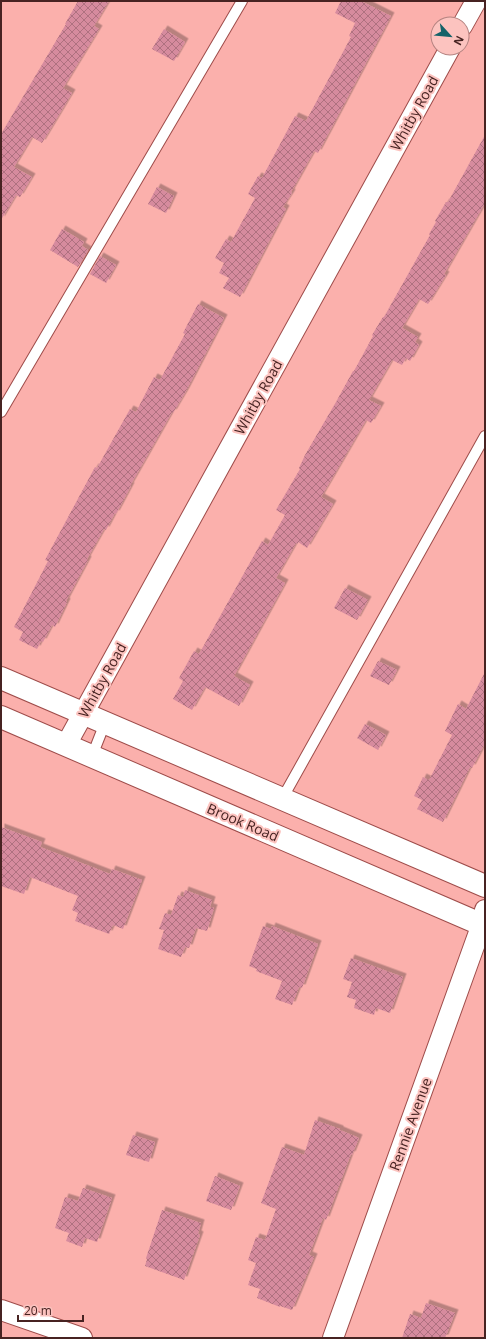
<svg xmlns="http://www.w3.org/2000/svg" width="486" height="1339" font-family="'Open Sans',sans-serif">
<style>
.building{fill:url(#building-cross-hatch);filter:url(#shadow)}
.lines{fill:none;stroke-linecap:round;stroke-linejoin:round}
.service-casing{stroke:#9e4c4a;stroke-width:12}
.minor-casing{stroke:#9e4c4a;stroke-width:22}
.secondary-casing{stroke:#9e4c4a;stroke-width:24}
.service{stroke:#fff;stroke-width:10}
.minor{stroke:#fff;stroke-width:20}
.secondary{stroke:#fff;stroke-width:22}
.labels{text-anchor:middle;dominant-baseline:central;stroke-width:4;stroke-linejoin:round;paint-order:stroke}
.street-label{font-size:14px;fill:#472322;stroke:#fcc3bf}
</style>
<defs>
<pattern id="building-cross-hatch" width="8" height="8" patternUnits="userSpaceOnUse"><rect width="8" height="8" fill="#d68b9e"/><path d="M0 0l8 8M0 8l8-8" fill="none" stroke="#af7180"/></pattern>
<filter id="shadow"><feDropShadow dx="3.5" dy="-3.5" stdDeviation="0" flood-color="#0004"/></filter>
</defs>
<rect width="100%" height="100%" fill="#fbb0ac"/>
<path class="building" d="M78 1H109L94 26 99 29 63 88 72 93 42 143 32 137 14 167 32 177 20 197 16 195 1 220V134L66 24H65Z
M341 1H361L391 16 318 153 314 151 291 192 292 193 283 207 286 209 240 297 223 288 229 278 219 273 224 263 215 258 226 239 231 242 255 198 248 194 258 176 262 178 295 116 306 121 351 37 349 36 355 23 335 13Z
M164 29 185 42 174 61 152 49Z
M485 135V203L444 274 446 275 428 304 419 299 402 328 418 337 415 342 419 345 410 361 406 358 402 365 392 360 369 400 381 406 371 423 366 420 321 497 333 504 307 548 298 542V544L296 543 276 578 285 583 234 676 250 685 239 706 205 687 192 710 173 699 183 681 179 678 194 651 199 654 262 541 268 545 285 515 276 510 300 469 299 468 305 455 336 402 353 371H354L373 336 372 335 383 317H384L430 235 429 234 436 222 435 221 446 202H448Z
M157 187 174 196 166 213 148 204Z
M62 229 84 242 82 246 88 250 78 267 50 250Z
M100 256 116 265 106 283 90 274Z
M198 304 224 318 186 391 173 413 172 412 130 486H131L116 514 115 513 106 530 104 529 87 559 88 560 66 601 67 602 55 627 52 625 43 642 41 641 37 649 19 640 23 632 14 627 48 561 45 560 95 467 97 468 130 409 136 412 154 377 160 380 185 334 183 333Z
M345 588 368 600 357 620 334 608Z
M378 661 397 670 389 685 370 676Z
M485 672V743L472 768 470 767 443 822 417 809 422 800 414 796 423 777 429 780 452 735 445 731 458 704 466 709Z
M365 724 386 735 378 750 357 738Z
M1 827 42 842 40 847 110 874 112 869 142 880 123 929 113 925 109 934 75 921 78 913 72 910 78 896 30 877 24 894 1 886Z
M185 890 212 900 210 907 214 908 207 931 196 928 189 948 185 947 181 957 158 949 164 930 159 929 165 913 171 915 178 895 183 897Z
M263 926 271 929 272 926 318 944 302 988 299 987 292 1005 275 999 282 981 256 971 257 969 249 966Z
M351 958 403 977 390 1013 376 1008 374 1015 354 1008 356 1000 347 997 352 982 343 979Z
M315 1120 340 1129V1130L359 1138 352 1155 351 1154 326 1220 323 1218 309 1255 314 1257 292 1310 280 1306V1307L257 1298 260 1289 248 1285 256 1263 248 1260 256 1237 265 1240 276 1209 261 1203 282 1147 304 1155Z
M133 1135 155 1142 149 1162 126 1155Z
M215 1176 240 1186 231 1210 206 1201Z
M83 1188 112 1198 97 1242 85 1238 82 1247 66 1241 69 1233 55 1228 65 1197 78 1201Z
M162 1210 201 1223 198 1234 200 1235 184 1280 145 1266 147 1259 146 1258Z
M426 1303 455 1313 445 1338H402L410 1314 421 1318Z"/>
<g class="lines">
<g class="service-casing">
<path id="service" d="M1 412 242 1
M92 756 105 723
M282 799 485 436"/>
</g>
<g class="minor-casing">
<path id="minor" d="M462 26 476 1
M66 745 450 48
M1 1310 82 1338
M333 1338 482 924 485 910"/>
</g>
<g class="secondary-casing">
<path id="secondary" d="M1 678 485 886
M1 717 485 926"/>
</g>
<use href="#service" class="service"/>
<use href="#minor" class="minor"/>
<use href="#secondary" class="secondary"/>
</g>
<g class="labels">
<g class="street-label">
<text transform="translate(414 113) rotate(-61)">Whitby Road</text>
<text transform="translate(258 397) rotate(-61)">Whitby Road</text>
<text transform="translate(102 680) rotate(-61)">Whitby Road</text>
<text transform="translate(243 822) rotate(23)">Brook Road</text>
<text transform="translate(410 1124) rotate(-70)">Rennie Avenue</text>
</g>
</g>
<rect width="486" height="1339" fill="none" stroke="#472322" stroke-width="4"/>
<g transform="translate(450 36) rotate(117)"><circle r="19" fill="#fcc3bf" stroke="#b48380"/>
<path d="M0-3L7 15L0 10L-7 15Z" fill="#146369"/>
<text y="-6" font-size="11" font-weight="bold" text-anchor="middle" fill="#472322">N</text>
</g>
<path d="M18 1315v6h65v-6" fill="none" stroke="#472322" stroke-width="2"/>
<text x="24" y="1315" font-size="12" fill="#472322" stroke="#fcc3bf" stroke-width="3" paint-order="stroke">20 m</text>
</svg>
